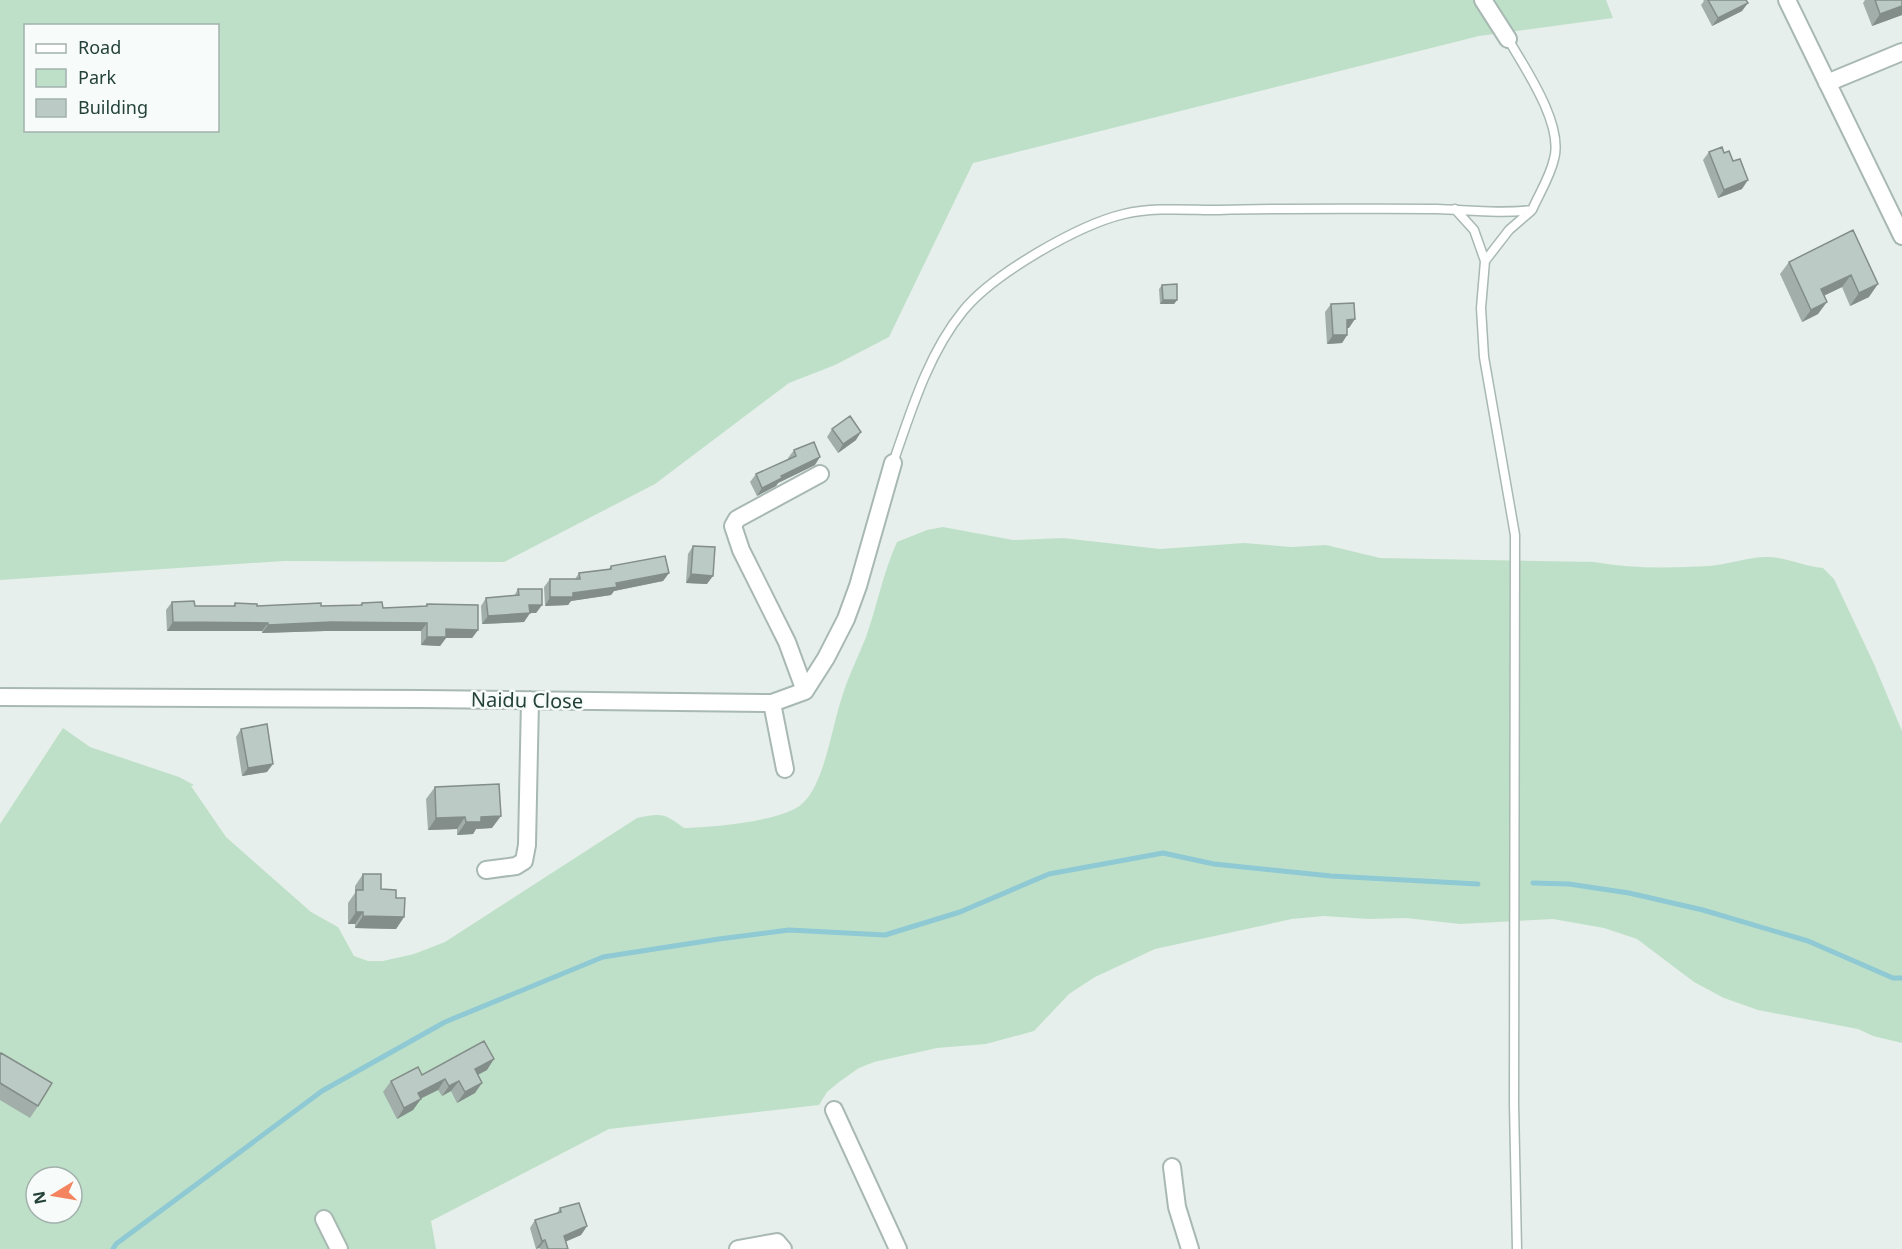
<svg xmlns="http://www.w3.org/2000/svg" width="1902" height="1249" font-family="'Noto Sans',sans-serif">
<style>
.green{fill:#bfe0c8;fill-rule:evenodd}
.lines{fill:none;stroke-linecap:round;stroke-linejoin:round}
.stream{stroke:#8ec9d4;stroke-width:5}
.service-casing{stroke:#a8b8b2;stroke-width:11}
.minor-casing{stroke:#a8b8b2;stroke-width:20}
.service{stroke:#fff;stroke-width:8}
.minor{stroke:#fff;stroke-width:16}
.wall{fill:#a1aea9}
.shaded-wall{fill:#838d89}
.building{fill:#bbcac4;stroke:#838d89;stroke-width:1.5}
.labels{text-anchor:middle;dominant-baseline:central;stroke-width:5;stroke-linejoin:round;paint-order:stroke}
.street-label{font-size:20px;fill:#24423a;stroke:#f7fbf9}
</style>
<rect width="100%" height="100%" fill="#e6efeb"/>
<path class="green" d="M0 0H1606L1613 18 1479 36 973 163 889 337 835 365 789 383 655 484 504 562 284 561 0 580ZM26 26H218V130H26Z
M943 527 1013 540 1063 538 1160 549 1244 543 1292 547 1326 545 1380 558 1594 562C1632 569 1671 568 1710 566 1728 564 1746 558 1764 557 1784 556 1803 566 1823 568L1834 579 1874 664 1902 731V1043L1873 1036 1858 1029 1758 1010 1724 998 1694 982 1637 939 1604 928 1553 919 1460 924 1406 918 1369 919 1324 916 1292 919 1155 949 1095 977 1069 994 1034 1031 986 1044 937 1048 874 1062 859 1068 839 1082 827 1092 819 1105 609 1129 431 1221 436 1249H0V824L63 728 90 747 179 777 194 785 191 786 226 837 311 912 338 927 354 956 368 961H383L414 954 445 942 637 818C662 813 664 813 684 828 711 827 783 822 803 803 825 782 832 726 842 697 848 677 858 657 866 637 877 606 883 573 897 542L927 530ZM36 1177H72V1213H36Z"/>
<g class="lines">
<path class="stream" d="M1533 883 1569 884 1629 893 1703 910 1808 941 1893 978H1902
M113 1249 116 1244 322 1091 445 1022 603 957 719 939 789 930 885 935 960 912 1049 874 1163 853 1214 864 1331 876 1478 884"/>
<g class="service-casing">
<path id="service" d="M1455 209 1474 230 1485 261 1481 308 1484 357 1515 535 1514 1104 1517 1249
M1485 261 1509 230 1531 211
M893 463C911 411 928 354 963 311 993 274 1078 225 1124 214 1154 207 1188 210 1219 210 1292 208 1364 209 1437 209 1468 210 1500 214 1532 210 1539 194 1550 177 1554 159 1564 125 1525 68 1508 39"/>
</g>
<g class="minor-casing">
<path id="minor" d="M1483 0 1508 39
M1787 0 1902 236
M1827 83 1902 52
M805 691 787 642 741 550 733 526 737 519 820 474
M0 697 422 699 772 703 805 691 826 658 846 619 858 586 893 463
M772 703 785 769
M486 870 516 866 524 861 527 845 530 700
M834 1110 898 1249
M1172 1167 1177 1207 1190 1249
M324 1219 339 1249
M738 1249 777 1242 783 1249"/>
</g>
<use href="#service" class="service"/>
<use href="#minor" class="minor"/>
</g>
<path class="wall" d="M1703 0H1746L1742 11 1712 26 1701 5 1704 1Z
M1865 0H1902V15L1872 26 1863 3Z
M1709 152 1724 153 1742 189 1718 198 1703 160Z
M1853 230 1869 297 1850 306 1842 287 1824 296 1818 314 1802 322 1780 274 1789 262Z
M1162 285 1177 300 1174 304H1160L1159 289Z
M1331 304 1349 328H1347V335L1342 343 1327 344 1325 312Z
M832 429 856 440 838 453 827 437Z
M794 450 815 465 778 483 776 486 757 496 750 482 756 474 788 460V458Z
M693 546 707 584 686 583 688 554Z
M611 566 669 573 663 581 614 591 611 595 571 601 568 605 545 606 544 587 550 579H575L579 573 609 569Z
M518 589 542 605 536 613H530L524 622 482 624 481 606 486 598 514 596Z
M172 602 195 606H233L235 603 257 606H321L360 605 362 603 383 608 425 606 427 604 478 630 472 638H446L440 646 421 645V631H325L262 633V631H167L166 610Z
M241 729 267 772 242 776 236 737Z
M435 787 492 828 476 829 473 834 457 835V829L428 830 426 799Z
M363 874 381 889 396 898 404 917 396 929 355 928V924H348V903L355 893V886Z
M0 1055 38 1106 30 1118 0 1100Z
M487 1070 478 1075 475 1093 457 1103 451 1091 442 1096 438 1090 421 1098 413 1110 397 1119 383 1092 391 1081 422 1075Z
M560 1208 587 1226 581 1235 566 1241 568 1249H540L539 1248 536 1249 530 1228 535 1220 557 1213Z"/>
<path class="shaded-wall" d="M1748 3 1742 11 1712 26 1718 18Z
M1902 6V15L1872 26 1880 14Z
M1748 180 1742 189 1718 198 1724 190Z
M1851 275 1842 287 1812 301 1821 289Z
M1878 284 1869 297 1850 306 1859 293Z
M1163 300H1177L1174 304H1160Z
M1827 302 1818 314 1802 322 1811 310Z
M1355 319 1349 328H1341L1347 320Z
M1333 335H1347L1342 343 1327 344Z
M861 432 856 440 838 453 843 444Z
M820 457 815 465 778 483 776 486 757 496 762 488 781 476Z
M669 573 663 581 614 591 611 595 571 601 568 605 545 606 550 597Z
M691 574 713 576 707 584 686 583Z
M529 605H542L536 613H530L524 622 482 624 488 616Z
M173 622 268 623 262 631H167Z
M331 622 427 623 421 631H325L262 633 268 625Z
M446 629 478 630 472 638H446L440 646 421 645 427 637Z
M273 764 267 772 242 776 248 768Z
M501 816 492 828 476 829 473 834 457 835 466 822 481 817Z
M465 817 457 829 428 830 436 818Z
M356 912H363L355 924H348Z
M363 916 404 917 396 929 355 928Z
M494 1059 487 1070 467 1080 475 1069Z
M445 1079 438 1090 410 1104 418 1093Z
M459 1081 451 1091 442 1096 449 1086Z
M482 1083 475 1093 457 1103 465 1092Z
M421 1099 413 1110 397 1119 404 1108Z
M587 1226 581 1235 558 1245 564 1236Z
M545 1240 539 1248 536 1249 542 1241Z"/>
<path class="building" d="M1708 0H1746L1748 3 1718 18Z
M1875 0H1902V6L1880 14Z
M1722 147 1724 153 1729 151 1733 161 1740 159 1748 180 1724 190 1709 152Z
M1853 230 1878 284 1859 293 1851 275 1821 289 1827 302 1811 310 1789 262Z
M1177 284V300H1163L1162 285Z
M1354 303 1355 319 1347 320V335H1333L1331 304Z
M850 416 861 432 843 444 832 429Z
M814 442 820 457 781 476 782 478 762 488 756 474 796 456 794 450Z
M693 546 715 547 713 576 691 574Z
M665 556 669 573 616 583 617 587 573 593V597H550V579H580L579 573 611 569V566Z
M518 589H542V605H529L530 613 488 616 486 598 519 595Z
M194 601 195 606H235V603L257 604V606L321 603V606L362 605V603L382 602 383 608 427 606V604L478 605V630L446 629V637H427V623L331 622 268 625V623L173 622 172 602Z
M267 724 273 764 248 768 241 729Z
M499 784 501 816 481 817V822H466L465 817 436 818 435 787Z
M363 874H381V889L396 890V898H405L404 917 363 916V912H356V890H363Z
M484 1041 494 1059 475 1069 482 1083 465 1092 459 1081 449 1086 445 1079 418 1093 421 1099 404 1108 391 1081 418 1067 422 1075Z
M1 1053 52 1083 38 1106 0 1083V1055Z
M579 1203 587 1226 564 1236 568 1249H548L545 1240 542 1241 535 1220 561 1212 560 1208Z"/>
<g class="labels">
<g class="street-label">
<text transform="translate(527 700) rotate(1)">Naidu Close</text>
</g>
</g>
<rect x="24" y="24" width="195" height="108" fill="#f7fbf9" stroke="#a3b1ad" stroke-width="1.5"/>
<rect x="36" y="44" width="30" height="9" fill="#ffffff" stroke="#a3b1ad" stroke-width="1.5"/>
<text x="78" y="54" font-size="18" fill="#24423a">Road</text>
<rect x="36" y="69" width="30" height="18" fill="#bfe0c8" stroke="#a3b1ad" stroke-width="1.5"/>
<text x="78" y="84" font-size="18" fill="#24423a">Park</text>
<rect x="36" y="99" width="30" height="18" fill="#bbcac4" stroke="#a3b1ad" stroke-width="1.5"/>
<text x="78" y="114" font-size="18" fill="#24423a">Building</text>
<g transform="translate(54 1195) rotate(259)"><circle r="28" fill="#f7fbf9" stroke="#a3b1ad" stroke-width="1.5"/>
<path d="M0-4.5L10 22L0 15L-10 22Z" fill="#f4845f"/>
<text y="-9" font-size="16" font-weight="bold" text-anchor="middle" fill="#24423a">N</text>
</g>
</svg>
